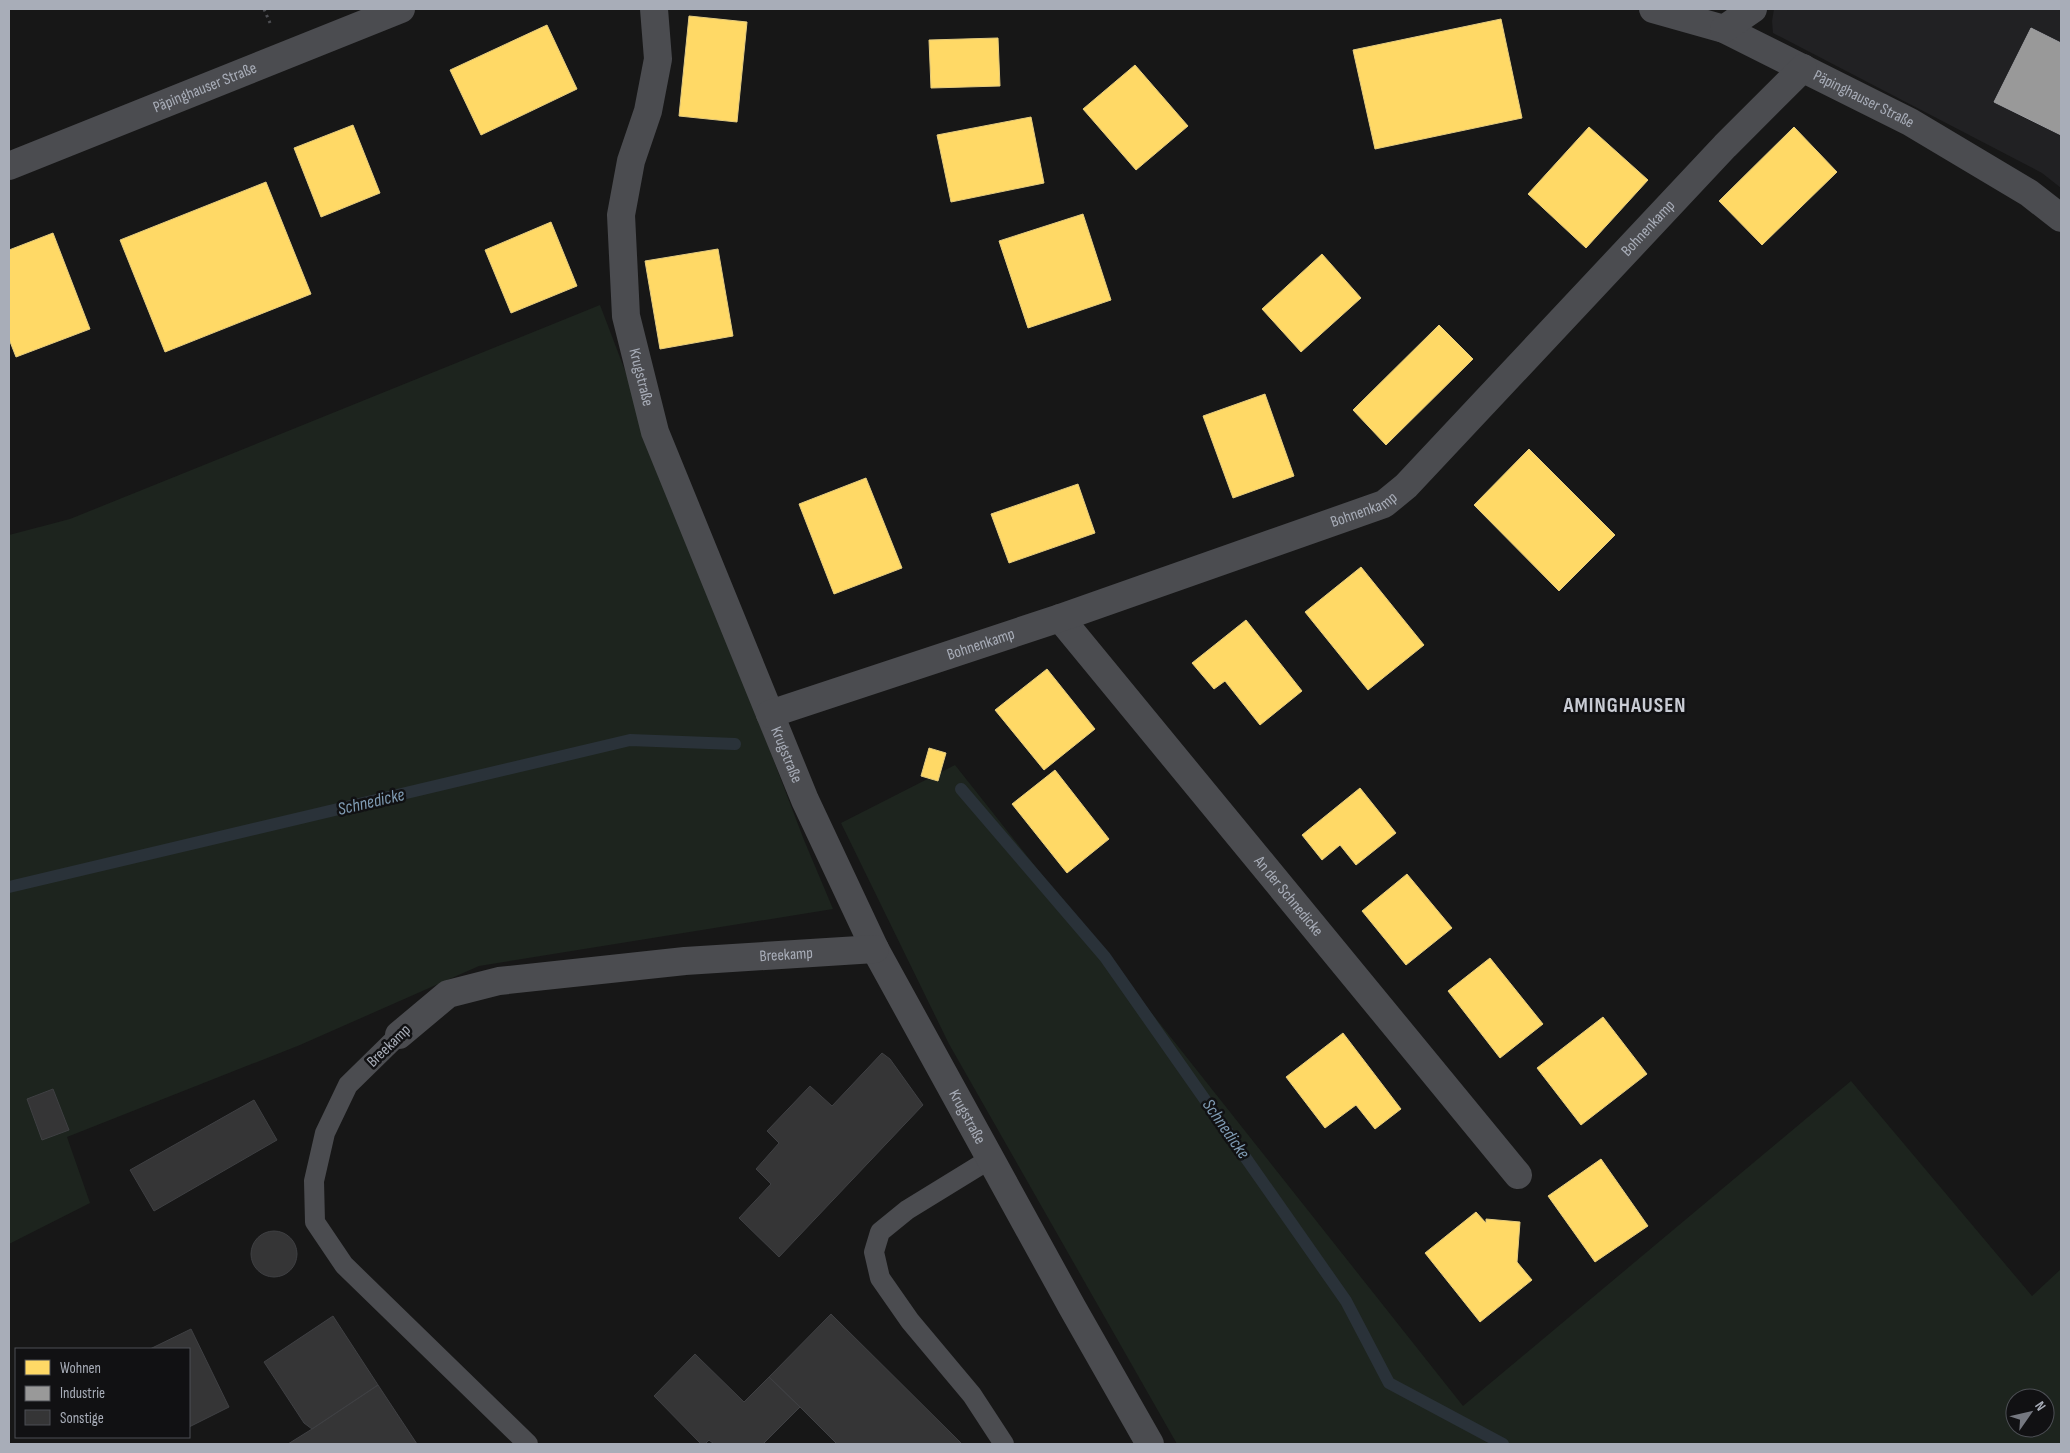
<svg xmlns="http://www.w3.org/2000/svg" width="2070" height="1453" font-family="'Sofia Sans Condensed',sans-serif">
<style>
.built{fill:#212123}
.green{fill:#1d241e;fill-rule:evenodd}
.homes{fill:#ffd966;stroke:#e5cc7f}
.industry{fill:#999;stroke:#9e9fa2}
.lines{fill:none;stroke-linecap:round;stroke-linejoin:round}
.stream{stroke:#2a3239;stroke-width:12}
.building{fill:#353536;stroke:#3f4043}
.path{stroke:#4d4e52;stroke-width:3;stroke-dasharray:2.5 4;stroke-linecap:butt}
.service{stroke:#4b4c50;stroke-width:20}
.minor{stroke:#4b4c50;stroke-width:28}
.labels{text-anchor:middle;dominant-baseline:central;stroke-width:5;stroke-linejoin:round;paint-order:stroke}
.street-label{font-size:16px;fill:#a8adb8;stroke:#111113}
.water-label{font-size:18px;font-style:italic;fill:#7f9bb3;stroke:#111113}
.district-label{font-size:21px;font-weight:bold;letter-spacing:1px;fill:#c9ccd4;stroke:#111113}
</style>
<rect width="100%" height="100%" fill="#171717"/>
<path class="built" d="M1774 9H2061V188L2042 173 1773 33 1772 21Z"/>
<path class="green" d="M600 305 804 840 833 909 479 966 300 1045 67 1137 90 1203 9 1244V535L70 519Z
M955 765 1463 1406 1851 1081 2032 1296 2061 1269V1444H1177L949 1044 841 823ZM2015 1398H2045V1428H2015Z"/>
<path class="homes" d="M689 16 747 22 737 122 679 116Z
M1501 19 1522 118 1375 149 1353 50Z
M547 25 577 89 481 135 450 70Z
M998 38 1000 86 931 88 929 40Z
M1135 65 1188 126 1136 170 1083 109Z
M1031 117 1044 183 951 202 937 135Z
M353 125 380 193 321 217 294 148Z
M1589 127 1648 180 1586 248 1528 194Z
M1794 127 1837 172 1762 245 1719 201Z
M266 182 311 294 165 352 120 240Z
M1083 214 1111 300 1028 328 999 241Z
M551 222 577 286 511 313 485 250Z
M53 233 90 329 16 357 9 339V250Z
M718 249 733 336 660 349 645 261Z
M1322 254 1361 298 1301 352 1262 309Z
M1439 325 1473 359 1386 445 1353 410Z
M1265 394 1294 476 1233 498 1203 416Z
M1529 449 1615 535 1559 591 1474 505Z
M866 478 902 568 834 594 799 504Z
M1078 484 1095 533 1009 563 991 514Z
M1361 567 1424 645 1368 690 1305 612Z
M1246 620 1302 691 1260 725 1225 681 1214 689 1192 663Z
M1047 669 1095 729 1044 770 995 710Z
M929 748 946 753 938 781 921 776Z
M1055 770 1109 839 1067 873 1012 804Z
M1360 788 1396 833 1356 865 1340 845 1322 860 1302 835Z
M1407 874 1452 928 1406 965 1362 911Z
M1490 958 1543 1024 1500 1058 1448 991Z
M1603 1017 1647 1074 1581 1125 1537 1068Z
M1343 1033 1401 1109 1375 1129 1356 1105 1325 1128 1286 1077Z
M1601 1159 1648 1226 1595 1262 1548 1196Z
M1476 1212 1486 1223V1219L1520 1222 1517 1262 1532 1280 1480 1322 1425 1253Z"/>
<path class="industry" d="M2031 28 2061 43V135L1994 102Z"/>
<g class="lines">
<path class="stream" d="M961 789 1105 957 1346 1301 1389 1383 1503 1444
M9 887 630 740 735 744"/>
</g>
<path class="building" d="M882 1053 890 1059 923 1105 779 1257 739 1218 771 1184 756 1169 779 1143 767 1131 810 1086 832 1106Z
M53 1089 69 1130 42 1140 27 1099Z
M254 1100 277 1140 154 1211 130 1170Z
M251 1254a23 23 0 1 1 46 0a23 23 0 1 1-46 0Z
M831 1314 962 1444H837L800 1407 769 1377Z
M333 1316 378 1385 312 1429 304 1423 264 1362Z
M191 1329 229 1407 189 1427V1349H150Z
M695 1354 744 1402 769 1377 800 1407 763 1444H714L709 1440 705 1444H701L654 1396Z
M378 1385 417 1444H288L312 1429Z"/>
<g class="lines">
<path class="path" d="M264 9 270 23"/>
<path class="service" d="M399 1035 348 1085 325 1133 314 1181 315 1222 344 1265 528 1444
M990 1159 907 1210 880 1232 874 1252 880 1278 910 1321 972 1395 1004 1444"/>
<g class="minor">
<path id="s1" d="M654 9 658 59 648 111 631 161 621 215 626 316 655 432 805 800 875 949 1072 1307 1150 1444"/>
<path id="s2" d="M1653 9 1724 29 1910 122 2029 193 2061 218"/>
<path d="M1724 29 1753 9"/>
<path id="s3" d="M9 166 401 9"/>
<path id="s4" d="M1060 618 1518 1175"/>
<path id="s5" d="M770 714 1060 618 1384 504 1406 486 1725 146 1803 68"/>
<path id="s6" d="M399 1035 448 994 499 981 685 961 875 949"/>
</g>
</g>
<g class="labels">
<g class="street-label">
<text stroke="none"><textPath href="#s3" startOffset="211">Päpinghauser Straße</textPath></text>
<text stroke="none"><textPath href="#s2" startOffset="230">Päpinghauser Straße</textPath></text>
<text stroke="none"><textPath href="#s5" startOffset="1031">Bohnenkamp</textPath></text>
<text stroke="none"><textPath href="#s1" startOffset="375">Krugstraße</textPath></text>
<text stroke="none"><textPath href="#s5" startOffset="628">Bohnenkamp</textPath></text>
<text stroke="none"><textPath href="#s5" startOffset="222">Bohnenkamp</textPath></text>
<text stroke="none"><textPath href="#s1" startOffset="780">Krugstraße</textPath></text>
<text stroke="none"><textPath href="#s4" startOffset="360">An der Schnedicke</textPath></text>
<text stroke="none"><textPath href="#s6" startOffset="405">Breekamp</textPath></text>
<text transform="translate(389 1046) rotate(-44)">Breekamp</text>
<text stroke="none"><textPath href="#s1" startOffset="1185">Krugstraße</textPath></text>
</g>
<g class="water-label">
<text transform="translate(371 802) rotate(-13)">Schnedicke</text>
<text transform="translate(1226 1129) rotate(55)">Schnedicke</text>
</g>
<g class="district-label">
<text x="1625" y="705">AMINGHAUSEN</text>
</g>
</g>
<rect width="2070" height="1453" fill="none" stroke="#a8adb8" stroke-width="20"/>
<rect x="15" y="1348" width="175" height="90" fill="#111113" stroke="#4d4f55"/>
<rect x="25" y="1360" width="25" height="15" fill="#ffd966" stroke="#4d4f55"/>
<text x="60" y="1373" font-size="15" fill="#a8adb8">Wohnen</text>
<rect x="25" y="1386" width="25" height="15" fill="#999999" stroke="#4d4f55"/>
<text x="60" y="1398" font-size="15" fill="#a8adb8">Industrie</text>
<rect x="25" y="1410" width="25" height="15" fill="#353536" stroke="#4d4f55"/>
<text x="60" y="1423" font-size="15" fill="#a8adb8">Sonstige</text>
<g transform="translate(2030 1413) rotate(56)"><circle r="24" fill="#111113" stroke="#4d4f55"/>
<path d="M0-4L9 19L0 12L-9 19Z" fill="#757880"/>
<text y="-8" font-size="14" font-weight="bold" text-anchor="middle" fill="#a8adb8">N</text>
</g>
</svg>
